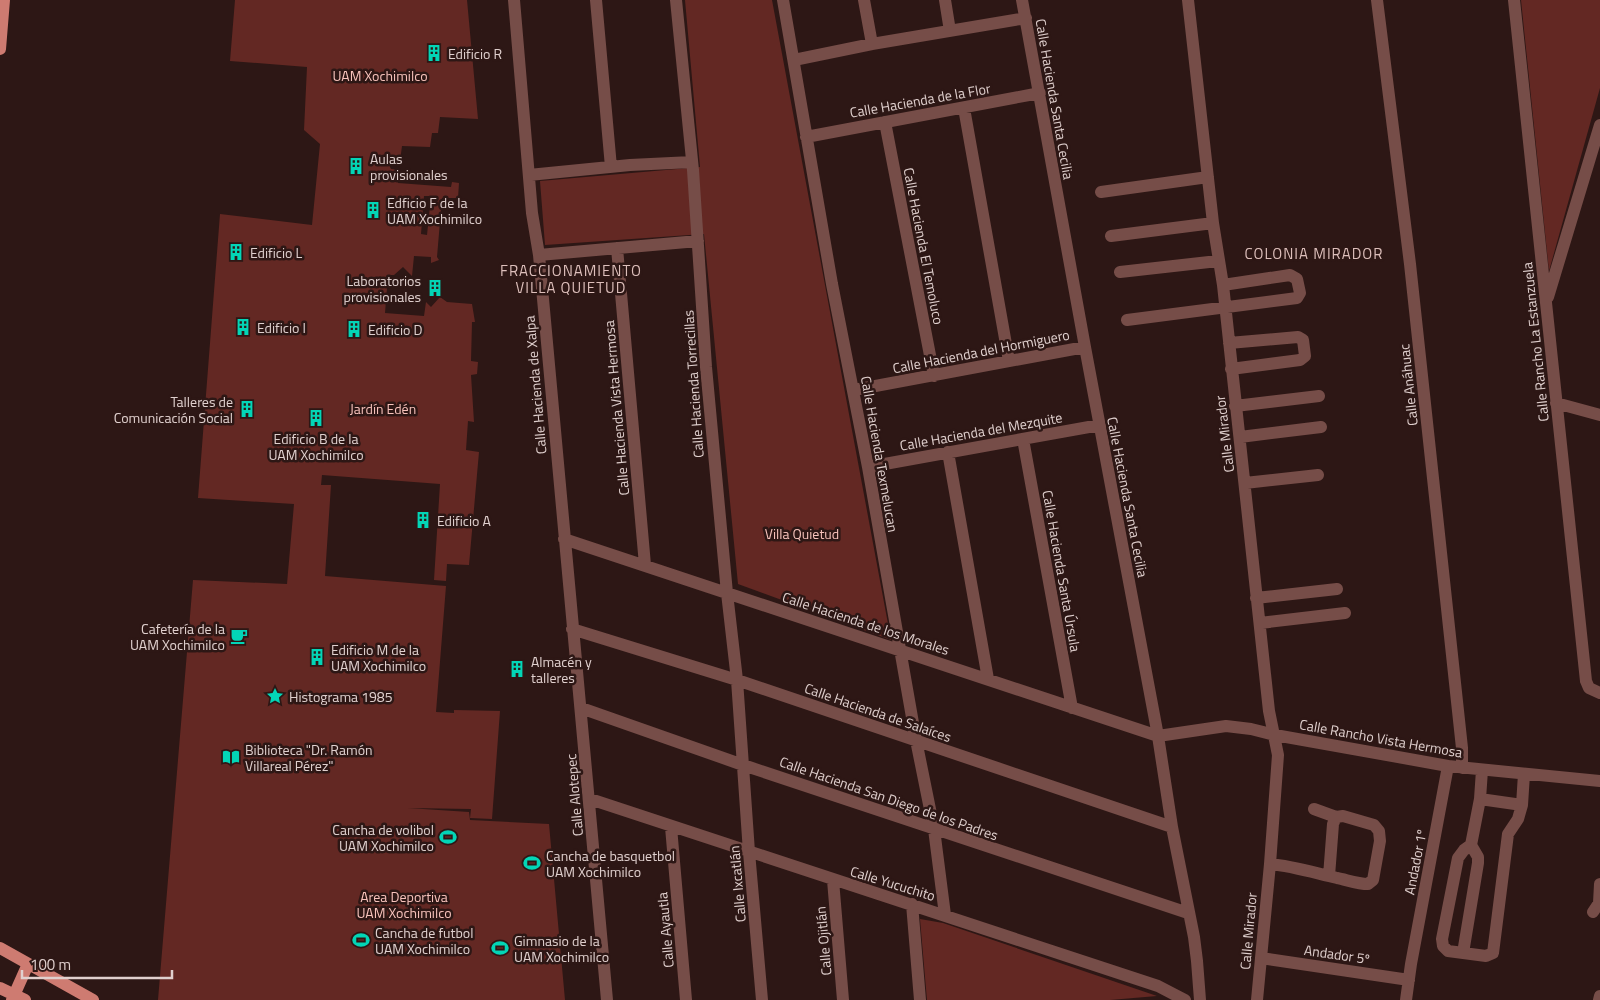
<svg xmlns="http://www.w3.org/2000/svg" width="1600" height="1000" font-family="'Titillium Web',sans-serif">
<style>
.green{fill:#632823;fill-rule:evenodd}
.lines{fill:none;stroke-linecap:round;stroke-linejoin:round}
.minor{stroke:#764d48;stroke-width:12}
.major{stroke:#ce7b71;stroke-width:12}
.labels{text-anchor:middle;dominant-baseline:central;stroke-width:5;stroke-linejoin:round;paint-order:stroke}
.poi-label{font-size:14px;fill:#e0d0ce;stroke:#2d1715;text-anchor:start}
.park-label{font-size:14px;fill:#f8c3bc;stroke:#2d1715}
.street-label{font-size:14px;fill:#e0d0ce;stroke:#2d1715}
.neighbourhood-label{font-size:15px;letter-spacing:1px;fill:#ddbfbb;stroke:#2d1715}
</style>
<rect width="100%" height="100%" fill="#2d1715"/>
<path class="green" d="M235 0H467L478 119 440 117 438 133H432L430 147 402 146 400 161 395 160 389 165 391 169 399 170 398 183 451 187 452 182 459 183 458 198H442L437 257 439 260 431 263V257L414 256 412 276 403 267 394 275H388L385 313 424 316 426 302 431 307 440 297 447 302 472 304 475 322H472L471 361 478 362 477 374 471 375 474 422 468 421 466 450 479 452 469 565 447 564 446 581 434 580 440 484 322 475 321 485H331L325 576 446 586 436 712 454 713V710L500 711 492 819 470 818 471 809 408 808 469 812 470 820 549 824 565 1000H158L193 580 287 584 294 504 198 498 220 214 312 225 320 144 304 130 307 67 230 61ZM424 196H431L427 235 421 234Z
M685 0H772L891 640 738 584 704 234 545 245 540 181 700 167Z
M1521 0H1600V88L1549 271Z
M920 919 943 923 1157 996 1110 1000H927Z"/>
<g class="lines">
<path class="minor" d="M514 0 532 213 539 255C561 504 586 752 607 1000
M596 0 611 167
M676 0 693 170 706 367 727 593 737 680 749 852 762 1000
M783 0 832 284 868 467 916 740 934 829 945 915
M864 0 872 44
M945 0 950 31
M1022 0 1085 347 1158 736 1172 827 1194 937 1197 961 1200 1000
M1188 0 1213 223 1223 285 1269 711 1278 755 1270 864 1257 1000
M1377 0 1410 264 1462 748V768
M1514 0 1586 681 1589 688 1600 693
M794 60 872 44 1026 18
M964 108 1009 361
M885 122 934 376
M806 137 1040 93
M529 175 630 165 692 162
M1101 192 1208 177
M1111 236 1213 223
M617 248 645 565
M539 255 698 241
M1120 272 1218 261
M1548 297 1600 125
M1127 320 1297 298 1300 293 1297 279 1290 275 1223 285
M1229 343 1298 337 1303 340 1305 356 1300 360 1231 369
M854 390 1085 347
M1556 403 1600 415
M1235 406 1319 396
M1240 437 1321 427
M1023 439 1072 708
M948 452 988 679
M868 467 1100 425
M1245 483 1318 475
M564 539 1158 736 1226 726 1251 729 1275 735 1448 766 1600 781
M1256 598 1337 589
M1260 623 1345 613
M572 629 737 680 1172 827
M581 708 743 765 1188 913
M590 799 1158 986 1185 1000
M1480 799 1522 805 1518 819 1508 834 1493 953 1486 956 1448 951 1443 946 1442 939 1458 858 1464 850 1471 845 1480 799 1482 770
M1522 805 1524 774
M1314 809 1336 817
M671 827 686 1000
M1270 864C1292 866 1315 873 1337 878 1347 880 1358 884 1368 884L1373 880 1380 841 1379 831 1374 825 1343 816 1336 817 1333 824 1329 876
M833 880 843 1000
M912 904 920 1000
M1593 912 1599 903 1600 884
M1463 953 1478 863V857L1471 845
M1261 958 1409 980
M1406 1000 1411 964 1448 766
M1599 1000 1600 996"/>
<path class="major" d="M0 49 4 0
M0 948 93 1000
M0 988 25 1000
M12 1000 28 964"/>
</g>
<defs>
<g id="building-bare" transform="scale(1.35)"><path d="M-4-6H4V6H1V3H-1V6H-4ZM-2.5-4.3h1.7v1.8h-1.7ZM.8-4.3h1.7v1.8H.8ZM-2.5-1h1.7V.8h-1.7ZM.8-1h1.7V.8H.8Z" fill="#03d5b6" stroke="#2d1715" stroke-width="2.5" paint-order="stroke"/></g>
<g id="cafe-bare" transform="scale(1.35)"><path d="M-5.5-4.5H6V0H3Q3 3.5 0 3.5H-2.5Q-5.5 3.5-5.5 0ZM3-3.2v2h1.7v-2ZM-6 4.5H4V6H-6Z" fill="#03d5b6" stroke="#2d1715" stroke-width="2.5" paint-order="stroke"/></g>
<g id="sight-bare" transform="scale(1.35)"><path d="M0-6L1.8-2.2L6-1.7L2.9 1.2L3.7 5.4L0 3.3L-3.7 5.4L-2.9 1.2L-6-1.7L-1.8-2.2Z" fill="#03d5b6" stroke="#2d1715" stroke-width="2.5" paint-order="stroke"/></g>
<g id="library-bare" transform="scale(1.35)"><path d="M-6-4Q-3-5.5-.7-3.5V5Q-3 3-6 4ZM6-4Q3-5.5 .7-3.5V5Q3 3 6 4Z" fill="#03d5b6" stroke="#2d1715" stroke-width="2.5" paint-order="stroke"/></g>
<g id="stadium-bare" transform="scale(1.35)"><path d="M0-5a6.5 5 0 1 0 0 10a6.5 5 0 1 0 0-10ZM-3.5-1.8h7v3.6h-7Z" fill="#03d5b6" stroke="#2d1715" stroke-width="2.5" paint-order="stroke"/></g>
</defs>
<g fill-rule="evenodd">
<use href="#building-bare" x="434" y="53"/>
<use href="#building-bare" x="356" y="166"/>
<use href="#building-bare" x="373" y="210"/>
<use href="#building-bare" x="236" y="252"/>
<use href="#building-bare" x="435" y="288"/>
<use href="#building-bare" x="243" y="327"/>
<use href="#building-bare" x="354" y="329"/>
<use href="#building-bare" x="247" y="409"/>
<use href="#building-bare" x="316" y="418"/>
<use href="#building-bare" x="423" y="520"/>
<use href="#cafe-bare" x="239" y="636"/>
<use href="#building-bare" x="317" y="657"/>
<use href="#building-bare" x="517" y="669"/>
<use href="#sight-bare" x="275" y="696"/>
<use href="#library-bare" x="231" y="757"/>
<use href="#stadium-bare" x="448" y="837"/>
<use href="#stadium-bare" x="532" y="863"/>
<use href="#stadium-bare" x="361" y="940"/>
<use href="#stadium-bare" x="500" y="948"/>
</g>
<g class="labels">
<g class="poi-label">
<text x="448" y="53">Edificio R</text>
<text x="370" y="158">Aulas<tspan x="370" dy="16">provisionales</tspan></text>
<text x="387" y="202">Edficio F de la<tspan x="387" dy="16">UAM Xochimilco</tspan></text>
<text x="250" y="252">Edificio L</text>
<text x="421" y="280" text-anchor="end">Laboratorios<tspan x="421" dy="16">provisionales</tspan></text>
<text x="257" y="327">Edificio I</text>
<text x="368" y="329">Edificio D</text>
<text x="233" y="401" text-anchor="end">Talleres de<tspan x="233" dy="16">Comunicación Social</tspan></text>
<text x="316" y="438" text-anchor="middle">Edificio B de la<tspan x="316" dy="16">UAM Xochimilco</tspan></text>
<text x="437" y="520">Edificio A</text>
<text x="225" y="628" text-anchor="end">Cafetería de la<tspan x="225" dy="16">UAM Xochimilco</tspan></text>
<text x="331" y="649">Edificio M de la<tspan x="331" dy="16">UAM Xochimilco</tspan></text>
<text x="531" y="661">Almacén y<tspan x="531" dy="16">talleres</tspan></text>
<text x="289" y="696">Histograma 1985</text>
<text x="245" y="749">Biblioteca "Dr. Ramón<tspan x="245" dy="16">Villareal Pérez"</tspan></text>
<text x="434" y="829" text-anchor="end">Cancha de volibol<tspan x="434" dy="16">UAM Xochimilco</tspan></text>
<text x="546" y="855">Cancha de basquetbol<tspan x="546" dy="16">UAM Xochimilco</tspan></text>
<text x="375" y="932">Cancha de futbol<tspan x="375" dy="16">UAM Xochimilco</tspan></text>
<text x="514" y="940">Gimnasio de la<tspan x="514" dy="16">UAM Xochimilco</tspan></text>
</g>
<g class="park-label">
<text x="380" y="75">UAM Xochimilco</text>
<text x="383" y="408">Jardín Edén</text>
<text x="802" y="533">Villa Quietud</text>
<text x="404" y="896">Area Deportiva<tspan x="404" dy="16">UAM Xochimilco</tspan></text>
</g>
<g class="street-label">
<text transform="translate(1055 99) rotate(80)">Calle Hacienda Santa Cecilia</text>
<text transform="translate(920 100) rotate(-10)">Calle Hacienda de la Flor</text>
<text transform="translate(924 246) rotate(79)">Calle Hacienda El Temoluco</text>
<text transform="translate(1535 342) rotate(-96)">Calle Rancho La Estanzuela</text>
<text transform="translate(981 351) rotate(-11)">Calle Hacienda del Hormiguero</text>
<text transform="translate(693 384) rotate(-94)">Calle Hacienda Torrecillas</text>
<text transform="translate(535 385) rotate(-95)">Calle Hacienda de Xalpa</text>
<text transform="translate(1408 385) rotate(-96)">Calle Anáhuac</text>
<text transform="translate(616 408) rotate(-95)">Calle Hacienda Vista Hermosa</text>
<text transform="translate(981 431) rotate(-10)">Calle Hacienda del Mezquite</text>
<text transform="translate(1224 434) rotate(-97)">Calle Mirador</text>
<text transform="translate(880 454) rotate(80)">Calle Hacienda Texmelucan</text>
<text transform="translate(1128 497) rotate(79)">Calle Hacienda Santa Cecilia</text>
<text transform="translate(1062 571) rotate(80)">Calle Hacienda Santa Úrsula</text>
<text transform="translate(866 623) rotate(18)">Calle Hacienda de los Morales</text>
<text transform="translate(878 712) rotate(19)">Calle Hacienda de Salaíces</text>
<text transform="translate(1381 738) rotate(10)">Calle Rancho Vista Hermosa</text>
<text transform="translate(574 795) rotate(-95)">Calle Alotepec</text>
<text transform="translate(889 798) rotate(19)">Calle Hacienda San Diego de los Padres</text>
<text transform="translate(1415 862) rotate(-79)">Andador 1º</text>
<text transform="translate(893 883) rotate(17)">Calle Yucuchito</text>
<text transform="translate(737 884) rotate(-95)">Calle Ixcatlán</text>
<text transform="translate(665 930) rotate(-95)">Calle Ayautla</text>
<text transform="translate(1248 931) rotate(-85)">Calle Mirador</text>
<text transform="translate(823 941) rotate(-95)">Calle Ojitlán</text>
<text transform="translate(1337 954) rotate(8)">Andador 5º</text>
</g>
<g class="neighbourhood-label">
<text x="1314" y="253">COLONIA MIRADOR</text>
<text x="571" y="270">FRACCIONAMIENTO<tspan x="571" dy="17">VILLA QUIETUD</tspan></text>
</g>
</g>
<path d="M22 970v8h150v-8" fill="none" stroke="#e0d0ce" stroke-width="2.5"/>
<text x="30" y="970" font-size="15" fill="#e0d0ce" stroke="#2d1715" stroke-width="4" paint-order="stroke">100 m</text>
</svg>
